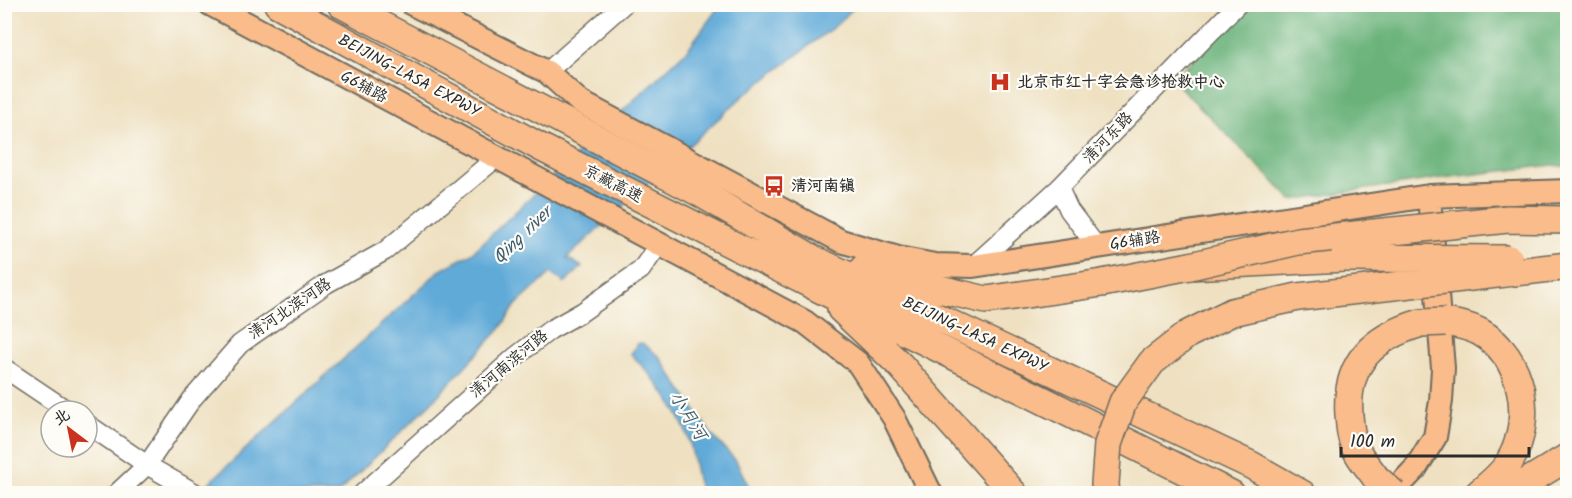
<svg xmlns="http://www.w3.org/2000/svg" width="1572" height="498" font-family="Kalam,'LXGW WenKai TC',sans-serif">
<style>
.forest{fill:#6ab27a;stroke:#4a6e52;stroke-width:1.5}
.water{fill:#61aad8;stroke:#466a82;stroke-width:1.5}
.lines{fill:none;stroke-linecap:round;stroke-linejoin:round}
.minor-casing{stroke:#6f6a5f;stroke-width:21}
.major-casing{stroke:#6f6a5f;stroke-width:26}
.highway-casing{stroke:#6f6a5f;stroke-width:30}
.minor{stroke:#fff;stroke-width:18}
.major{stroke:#f9bc8a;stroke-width:22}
.highway{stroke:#f9bc8a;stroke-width:27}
.highway-bridge-casing{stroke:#6f6a5f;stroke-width:30;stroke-linecap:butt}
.highway-bridge{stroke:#f9bc8a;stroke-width:27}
.labels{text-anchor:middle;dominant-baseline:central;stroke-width:4.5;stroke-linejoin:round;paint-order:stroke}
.street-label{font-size:16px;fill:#2b2b2b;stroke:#fdfcf7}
.poi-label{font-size:16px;font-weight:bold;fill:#2b2b2b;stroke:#fdfcf7;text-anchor:start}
.water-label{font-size:18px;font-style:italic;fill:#415e70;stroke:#fdfcf7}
</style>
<rect width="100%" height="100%" fill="#fdfcf7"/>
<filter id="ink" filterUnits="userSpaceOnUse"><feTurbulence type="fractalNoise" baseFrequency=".0167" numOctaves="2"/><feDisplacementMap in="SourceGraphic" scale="12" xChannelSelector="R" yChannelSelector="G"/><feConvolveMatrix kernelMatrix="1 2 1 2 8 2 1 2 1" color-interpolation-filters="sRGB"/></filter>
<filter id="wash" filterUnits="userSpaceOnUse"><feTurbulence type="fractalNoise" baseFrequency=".008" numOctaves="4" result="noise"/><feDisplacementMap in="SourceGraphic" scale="24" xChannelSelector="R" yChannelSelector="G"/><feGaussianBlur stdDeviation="1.35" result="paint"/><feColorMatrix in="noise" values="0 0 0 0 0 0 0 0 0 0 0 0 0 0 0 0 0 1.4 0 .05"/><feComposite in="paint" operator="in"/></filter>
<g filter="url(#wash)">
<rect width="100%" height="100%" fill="#eee0c0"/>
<path class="forest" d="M1248 5H1567V167L1553 165 1442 178 1292 200 1173 80Z"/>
<path class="water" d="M720 5H857L835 26 743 96 567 258 582 267 565 283 551 273 516 305 500 329 430 404 338 493 197 494 439 271 472 253 688 49Z
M642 343 659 356 711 434 736 461 752 493H702C694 478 695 460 690 443 679 408 656 380 631 354L637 344Z"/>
</g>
<g filter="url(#ink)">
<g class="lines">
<g class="minor-casing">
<path id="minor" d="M547 72 624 4
M1059 188 1069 210 1097 247
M973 266 1059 188 1238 4
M4 368 68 411
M87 424 147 465 197 494
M116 494 147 465 192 399 240 344 326 284 385 251 496 158
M362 494 515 357 550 330 582 312 641 270 660 243"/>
</g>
<g class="major-casing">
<path id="major" d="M210 4 805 322 858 363 894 418 931 494
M412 4 547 72 580 102 841 241 898 258 935 265 973 266 1429 196 1568 191
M1391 494 1415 469 1435 437 1441 401 1443 368 1429 196"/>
</g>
<g class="highway-casing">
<path id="highway" d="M278 4 540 147 820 289 1231 494
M341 4 704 195 813 259 1251 465 1302 494
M864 268 914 283 986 300 1102 283 1190 266 1344 258
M841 309 900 365 1014 494
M1445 322C1457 324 1469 326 1480 332 1524 357 1534 419 1510 461 1503 474 1489 484 1478 494
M1376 478C1370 469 1362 461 1357 451 1351 441 1350 427 1349 415 1345 362 1374 337 1421 323
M1507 494 1568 457"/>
</g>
<use href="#minor" class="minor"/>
<use href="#major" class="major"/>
<use href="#highway" class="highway"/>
<g class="highway-bridge-casing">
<path id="highway-bridge" d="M1344 258 1509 259
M1190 266 1298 241 1508 219 1568 220
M1421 323 1445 322
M1376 478 1394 494
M1106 494 1105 484 1108 444 1123 402 1152 362 1188 334 1232 312 1298 297 1568 266"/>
</g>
<use href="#highway-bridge" class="highway-bridge"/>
</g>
</g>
<defs>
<g id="hospital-bare" transform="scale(1.62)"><path d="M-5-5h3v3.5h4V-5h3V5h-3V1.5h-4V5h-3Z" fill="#c8321e" stroke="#fdfcf7" stroke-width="2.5" paint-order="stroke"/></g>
<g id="bus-bare" transform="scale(1.62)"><path d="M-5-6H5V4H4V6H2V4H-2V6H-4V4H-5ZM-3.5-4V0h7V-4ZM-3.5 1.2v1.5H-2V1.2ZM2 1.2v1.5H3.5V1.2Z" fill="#c8321e" stroke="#fdfcf7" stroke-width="2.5" paint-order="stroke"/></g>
</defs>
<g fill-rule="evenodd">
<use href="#hospital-bare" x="1000" y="82"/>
<use href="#bus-bare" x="774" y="186"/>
</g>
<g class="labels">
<g class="street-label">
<text transform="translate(409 76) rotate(28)">BEIJING-LASA EXPWY</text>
<text transform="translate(364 87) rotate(28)">G6辅路</text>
<text transform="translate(1108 138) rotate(-46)">清河东路</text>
<text transform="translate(613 184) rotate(27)">京藏高速</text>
<text transform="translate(1135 241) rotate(-9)">G6辅路</text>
<text transform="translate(290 309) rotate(-34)">清河北滨河路</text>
<text transform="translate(975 335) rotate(25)">BEIJING-LASA EXPWY</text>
<text transform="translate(509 364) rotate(-40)">清河南滨河路</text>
</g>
<g class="poi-label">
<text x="1017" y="82">北京市红十字会急诊抢救中心</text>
<text x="791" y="186">清河南镇</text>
</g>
<g class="water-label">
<text transform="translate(523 236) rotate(-44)">Qing river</text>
<text transform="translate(687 416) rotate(58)">小月河</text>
</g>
</g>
<rect width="1572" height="498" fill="none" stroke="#fdfcf7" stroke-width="24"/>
<g transform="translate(69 429) rotate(328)"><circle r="28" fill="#fdfcf7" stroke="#a9a8a5" stroke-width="1.5"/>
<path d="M0-4.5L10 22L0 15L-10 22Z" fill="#c8321e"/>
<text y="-9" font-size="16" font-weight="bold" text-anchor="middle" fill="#2b2b2b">北</text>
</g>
<path d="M1341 447v9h188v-9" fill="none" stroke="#2b2b2b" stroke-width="3"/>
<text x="1350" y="447" font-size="18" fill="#2b2b2b" stroke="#fdfcf7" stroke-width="4.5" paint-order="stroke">100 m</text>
</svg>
